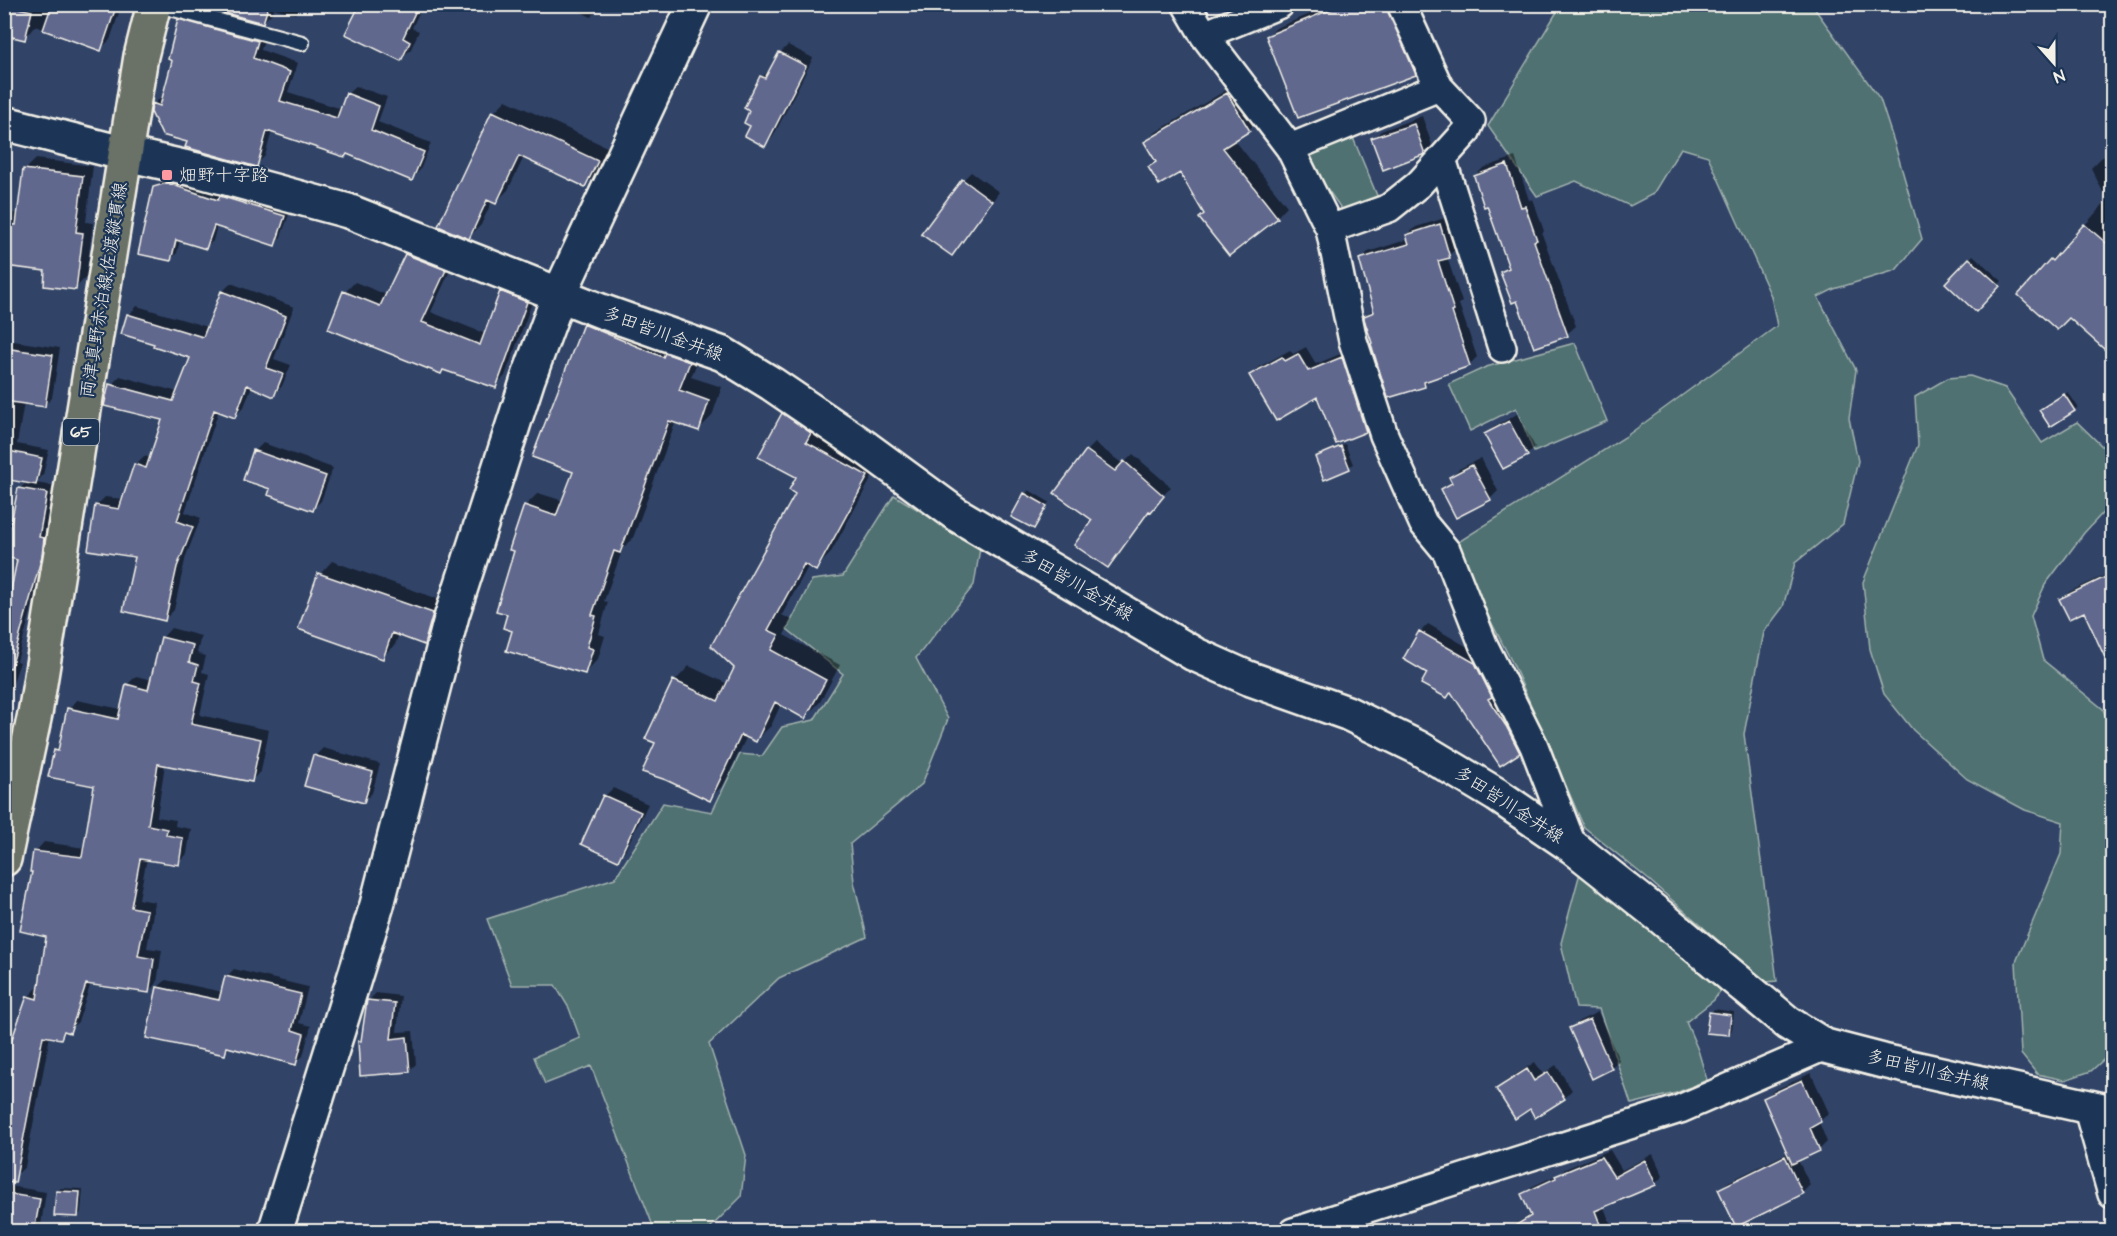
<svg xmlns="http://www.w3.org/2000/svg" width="2117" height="1236" font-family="'Architects Daughter','Klee One',sans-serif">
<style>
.green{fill:#4f7172;stroke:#a2b1ad;stroke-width:1.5}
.shadow{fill:#0007}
.building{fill:#61678e;stroke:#f4f1e8;stroke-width:1.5}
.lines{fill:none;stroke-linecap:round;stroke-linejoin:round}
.lane-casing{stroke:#f4f1e8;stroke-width:18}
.street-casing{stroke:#f4f1e8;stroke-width:32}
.secondary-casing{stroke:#f4f1e8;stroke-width:38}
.primary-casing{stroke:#f4f1e8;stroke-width:38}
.lane{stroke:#1d3557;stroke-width:14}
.street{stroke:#1d3557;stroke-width:27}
.secondary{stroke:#1d3557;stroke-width:33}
.primary{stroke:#6a7166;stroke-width:33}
.poi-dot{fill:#ff9aa2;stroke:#1d3557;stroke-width:2}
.labels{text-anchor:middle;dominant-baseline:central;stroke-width:4.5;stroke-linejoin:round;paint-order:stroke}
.shield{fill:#1d3557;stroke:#b4b9bc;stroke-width:1.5}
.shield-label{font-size:16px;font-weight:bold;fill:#f4f1e8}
.poi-label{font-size:18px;fill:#f4f1e8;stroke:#1d3557;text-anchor:start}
.street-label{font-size:18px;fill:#f4f1e8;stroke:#1d3557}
</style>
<rect width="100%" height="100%" fill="#314468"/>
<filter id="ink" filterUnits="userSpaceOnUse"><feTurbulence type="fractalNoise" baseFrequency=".0167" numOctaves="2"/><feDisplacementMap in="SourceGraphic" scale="12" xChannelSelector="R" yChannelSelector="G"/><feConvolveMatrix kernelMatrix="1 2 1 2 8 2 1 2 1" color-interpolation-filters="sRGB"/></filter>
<g filter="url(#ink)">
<path class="green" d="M1561 5H1812L1880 99 1894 142 1922 239 1896 270 1834 289 1818 297 1856 370 1849 418 1858 461 1843 524 1795 563 1783 607 1764 632 1744 734 1777 981 1766 982 1649 880 1584 827 1513 664 1452 546 1625 437 1777 326 1771 296 1708 156 1681 148 1653 194 1630 206 1576 181 1537 196 1488 126Z
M1351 133 1378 198 1345 214 1307 160 1313 148Z
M1575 343 1607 421 1534 452 1516 408 1470 431 1449 384 1486 367Z
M1970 376 2005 388 2042 443 2077 422 2108 452 2112 462V503L2084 533 2045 585 2031 616 2043 660 2103 709 2112 733V779L2109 803 2112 839V1052L2091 1071 2065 1080 2037 1074 2021 1054 2016 962 2061 854 2063 822 2025 810 1967 779 1913 730 1884 694 1870 649 1863 582 1918 445 1915 397 1948 378Z
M894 495 980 548 974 585 916 658 948 719 922 784 850 844 854 882 867 937 779 978 709 1044 746 1155 741 1197 707 1231H655L591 1066 545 1084 534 1057 580 1038 569 1008 555 985H512L487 919 615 878 663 803 712 812 740 754 762 756 782 727 814 720 843 674 787 629 812 580 843 576Z
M1581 869 1725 984 1714 1000 1686 1022 1698 1050 1707 1080 1676 1093 1631 1104 1599 1009 1576 1008 1561 943Z"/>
<path class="shadow" d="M4 4H122L110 40 100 49 35 26 25 38 4 34Z
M198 4H305L295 14 274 8 273 12 263 22Z
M359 4H423L412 28 419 31 411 49 401 59Z
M566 4H602L591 17Z
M1335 4H1395L1423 65 1415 73 1268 36 1276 28Z
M188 11 266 32 261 50 298 63 288 92 342 109 347 94 356 86 387 97 378 122 431 143 420 170 412 179 348 153 272 131 265 156 256 165 189 141 154 104 162 96H164L174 60 179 20Z
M788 45 813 58 773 137 765 145 752 125 751 110 746 108 762 77 770 69H772L780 53Z
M1238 83 1259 119 1249 130 1234 139 1287 206 1277 217 1205 214 1180 171 1150 167 1157 161 1146 142 1156 132Z
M506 100 609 148 597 173 585 186 524 157 508 190 496 202 492 201 481 225 469 237 494 112Z
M1422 116 1432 145 1424 153 1373 139 1381 131Z
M2112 152V220L2105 224 2112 230V354L2069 316 2020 295 2051 260 2061 250 2062 251 2107 200 2091 168 2101 158Z
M1515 157 1529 200 1533 199 1544 231 1542 234 1576 326 1567 334 1535 346 1518 299 1502 272 1509 265 1488 204 1475 176 1483 168Z
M36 159 93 166 86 222 93 223 86 277 76 288 47 270 4 265V212L19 214 25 170Z
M971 172 999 192 960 246 952 254 963 180Z
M178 177 291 209 281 237 274 244 217 226 213 241 206 247 180 240 177 253 170 260 155 188 162 181Z
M1448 217 1457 248 1447 257 1462 302 1459 304 1477 357 1469 365 1433 377 1424 385 1374 343 1366 316 1375 307 1360 260 1368 252 1409 239 1407 235 1416 227Z
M416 244 455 260 431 312 486 334 501 292 511 282 536 292 505 376 495 386 345 292 355 282 387 295 406 254Z
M1973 255 2002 281 1976 310 1947 283Z
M231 283 294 307 274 359 291 365 282 386 274 395 252 386 244 407 235 416 219 410 185 512 201 518 186 556 174 610 165 619 136 556 96 506 105 497 123 499 135 465 144 456 151 458 164 419 111 385 120 376 178 392 192 357 156 343 129 315 137 306 208 327 222 292Z
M598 311 703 349 691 377 722 387 712 416 699 429 676 421 633 538 623 548 604 601 608 602 599 634 605 636 598 659 585 673 514 630 509 613 516 550 525 506 538 493 564 501 575 471 584 325Z
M14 341 60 348 52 398 44 406 24 403 17 444 49 450 43 475 36 483 54 486 46 529 51 530 45 563 17 661 20 662 4 709V596L10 591 12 592 19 559 4 554V516L14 519 20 489 27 481 4 477V357L6 348Z
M1306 347 1316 364 1350 350 1374 422 1365 430 1317 395 1251 375 1259 367 1290 350 1293 354Z
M2068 392 2078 407 2074 410H2041Z
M797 399 881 461 830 554 815 569 809 565 782 615 792 620 784 635 840 665 820 702 805 717 781 704 771 726 756 740 747 736 724 784 709 799 657 742 647 738 675 681 689 666 728 684 736 667 797 493 798 476 783 414Z
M2112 409V426L2106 416Z
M1517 414 1535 447 1527 455 1486 435 1494 427Z
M263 443 333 468 321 501 313 509 255 451Z
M1095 443 1123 464 1133 454 1171 487 1150 510 1116 558 1108 566 1094 520 1087 451Z
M1345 444 1353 464 1349 467 1317 457 1320 454Z
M1481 458 1498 491 1490 499 1443 490 1453 480 1451 477 1459 469Z
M1029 490 1049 502 1033 528 1025 494Z
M332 561 444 601 436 631 424 643 399 634 395 645 382 657 300 628 320 574Z
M2112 572V651L2105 654 2085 610 2061 600 2069 592Z
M1428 624 1483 656 1527 744 1519 752 1429 673 1420 632Z
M171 628 201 636 197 653 206 656 202 672 209 674 200 715 269 730 261 771 252 780 165 764 157 817 176 820 175 826 191 829 187 854 178 863 147 858 139 899 155 902 147 948 162 950 157 983 148 992 91 983 78 1022 60 1037 50 1036 25 1167 15 1176 4 1174V1059L7 1060 28 997 37 988 40 989 48 935 34 871 35 852 44 842 85 848 95 785 55 751 61 745 68 709 77 700 121 709 127 685 136 676 152 680 162 638Z
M4 730 12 732 4 755Z
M323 748 380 764 372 793 364 801 315 756Z
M613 788 648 804 625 851 617 859 605 796Z
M234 969 308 987 299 1023 311 1026 303 1056 295 1063 231 1047 224 1053 158 987 166 980 223 992 226 977Z
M376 993 401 996 397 1032 413 1031 416 1064 409 1071 359 1042 363 1038 369 1000Z
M1714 1009 1734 1012 1732 1030 1728 1034 1711 1013Z
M1598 1012 1619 1060 1611 1068 1571 1029 1579 1021Z
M1535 1062 1543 1074 1556 1065 1572 1090 1564 1098 1530 1107 1498 1089 1506 1081Z
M1811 1073 1829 1113 1819 1122 1827 1142 1819 1150 1798 1160 1810 1185 1802 1193 1720 1190 1728 1182 1789 1152 1765 1099 1773 1091Z
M1610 1150 1622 1170 1653 1154 1663 1176 1655 1184 1603 1205 1612 1227 1608 1232H1502L1532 1214 1523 1195 1531 1187 1561 1173 1565 1169Z
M10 1186 46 1192 40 1232H4V1192Z
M61 1188 83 1189 81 1212 78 1216 57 1192Z
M946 1226 983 1231V1232H931Z
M1678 1226 1681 1232H1667Z"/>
<path class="building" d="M52 4H117L101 51 43 30Z
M192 4H269L263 23Z
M360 4H419L403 38 410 42 401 61 345 34Z
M1344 4H1386L1416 75 1298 118 1266 36Z
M4 5 32 11 25 40 4 35Z
M178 19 258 41 253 58 290 72 280 101 337 118 346 93 379 106 371 130 424 152 412 181 347 154 345 157 341 156 267 131 257 167 185 147 187 142 162 135 151 112 152 103 160 106 172 61 168 59Z
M779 52 806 66 765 147 745 136 750 126 744 123 749 111 744 108 760 76 765 78Z
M1227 93 1250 131 1223 148 1278 218 1229 256 1199 218 1204 214 1180 173 1159 185 1148 167 1156 162 1144 142Z
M492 111 598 161 585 187 519 156 496 204 487 200 469 239 438 226Z
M1414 124 1425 154 1383 170 1371 138Z
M1507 164 1521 207 1525 206 1537 240 1534 241 1568 336 1534 348 1517 301 1512 303 1500 272 1509 268 1487 206 1484 207 1474 176Z
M23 169 83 176 76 232 83 233 76 290 44 286 45 271 4 266V224L16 225Z
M962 179 992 201 952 256 921 234Z
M167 183 218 200 220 196 285 216 275 246 214 226 206 249 176 240 171 261 138 254 153 187Z
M1440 224 1450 258 1438 261 1454 311 1452 312 1470 366 1424 382 1425 387 1388 398 1371 344 1372 343 1364 319V316L1374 312 1359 259 1409 244 1406 235Z
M2084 224 2112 248V356L2069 318 2057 330 2018 295 2050 259 2052 261Z
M405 254 446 270 422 322 480 345 500 291 527 302 496 388 443 370 441 374 328 329 343 291 380 306Z
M1969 258 2000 286 1976 312 1945 283Z
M221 291 286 316 266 368 283 374 274 397 247 385 235 418 214 410 177 521 193 527 177 567 165 621 123 611 135 557 88 550 95 505 119 509 134 464 146 468 162 420 104 406 109 384 173 401 190 358 153 346 154 344 121 334 127 314 203 337Z
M583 324 663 357 665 353 690 362 679 390 709 401 699 431 669 421 620 553 614 551 592 615 596 616 587 647 593 649 585 674 506 651 512 631 503 628 507 614 496 611 514 551 509 550 524 505 556 516 573 472 532 457Z
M4 348 53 355 45 407 4 401Z
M1298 354 1308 371 1342 357 1366 432 1336 444 1317 397 1276 421 1249 375 1282 357 1285 361Z
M2064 394 2075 411 2050 427 2039 410Z
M782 413 811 433 806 442 868 476 816 571 804 564 768 630 779 635 771 650 826 680 805 719 775 702 756 742 741 735 710 801 666 780 642 772 655 743 645 739 673 680 718 701 734 668 711 646 795 494 789 490 796 477 758 457Z
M1509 421 1528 456 1503 469 1484 434Z
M1341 446 1350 469 1324 480 1315 457Z
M4 450 42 458 36 485 4 479Z
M253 450 326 476 313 511 268 495 270 489 243 480Z
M1086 450 1115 471 1124 461 1164 496 1151 512 1149 511 1108 568 1074 545 1092 520 1054 493Z
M1472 465 1491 500 1456 518 1441 489 1452 483 1449 477Z
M18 488 47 493 39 537 44 538 42 556 11 668 4 667V599L9 600 17 560 4 556V526L10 528Z
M1024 493 1047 506 1034 529 1011 517Z
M318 573 433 613 424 645 392 633 383 659 298 629Z
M2112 574V673L2084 612 2069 619 2059 599Z
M1419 631 1475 663 1492 697 1488 699 1506 726 1520 753 1500 766 1451 692 1447 698 1421 684 1427 673 1403 659Z
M161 637 193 645 189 662 198 665 194 681 201 683 191 724 261 739 252 782 158 764 148 825 167 829 166 835 183 838 179 865 140 859 131 907 147 910 138 956 154 959 149 993 86 984 70 1033 64 1031 61 1039 43 1036 15 1183 4 1182V1062L27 996 37 999 46 937 20 931 32 872H30L33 851 82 857 94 786 48 777 54 750 58 751 67 708 118 719 126 684 148 690Z
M313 755 373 772 364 803 304 786Z
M603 795 641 812 618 861 581 844Z
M225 976 301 994 292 1030 304 1034 296 1065 227 1047 225 1055 146 1038 157 987 219 1000Z
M367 1000 395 1003 391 1039 407 1037 410 1072 360 1076 358 1041H361Z
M1709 1012 1731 1015 1729 1035 1706 1033Z
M1590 1019 1612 1069 1592 1079 1569 1028Z
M1527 1069 1534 1081 1548 1072 1565 1099 1535 1118 1530 1109 1515 1119 1496 1089Z
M1802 1080 1821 1122 1810 1128 1820 1151 1792 1164 1763 1098Z
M1785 1156 1803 1194 1736 1227 1718 1189Z
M1601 1157 1614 1177 1645 1160 1656 1185 1595 1211 1603 1232H1505L1531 1216 1521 1194 1556 1178 1555 1176Z
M56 1191 80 1192 78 1217 54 1216Z
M4 1193 40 1199 34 1232H4Z"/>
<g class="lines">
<g class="lane-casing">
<path id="lane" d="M155 4 302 43"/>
</g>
<g class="street-casing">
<path id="street" d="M1186 4 1204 35 1290 148 1330 229 1353 341 1384 435 1423 523 1447 552 1483 644 1534 746 1573 847
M1204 35 1280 4
M1290 148 1439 87 1401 4
M1442 159 1502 348
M1330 229 1389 208 1419 184 1466 132 1471 121 1439 87
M2087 1106 2112 1194
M1293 1232 1680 1109 1825 1046"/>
</g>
<g class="secondary-casing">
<path id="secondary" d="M4 123 126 154 197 170 348 211 601 311 723 354 772 384 866 448 956 514 1194 654 1248 678 1347 713 1417 747 1497 795 1573 847 1661 917 1788 1023 1825 1046 1883 1061 2112 1112
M275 1232 377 905 452 615 528 379 559 295 695 4"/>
</g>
<g class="primary-casing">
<path id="primary" d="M4 859 35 714 141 56 154 4"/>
</g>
<use href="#lane" class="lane"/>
<use href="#street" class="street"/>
<use href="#secondary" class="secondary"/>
<use href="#primary" class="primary"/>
</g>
</g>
<rect class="poi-dot" x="161" y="169" width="12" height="12" rx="3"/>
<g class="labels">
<rect class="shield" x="63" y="419" width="36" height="26" rx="4.5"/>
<g class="shield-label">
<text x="81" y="432">65</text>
</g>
<g class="poi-label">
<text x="179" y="175">畑野十字路</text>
</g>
<g class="street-label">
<text transform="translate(104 290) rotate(-81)">両津真野赤泊線;佐渡縦貫線</text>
<text transform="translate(663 334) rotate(20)">多田皆川金井線</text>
<text transform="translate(1077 585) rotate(30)">多田皆川金井線</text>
<text transform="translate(1509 805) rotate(33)">多田皆川金井線</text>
<text transform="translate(1928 1070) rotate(13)">多田皆川金井線</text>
</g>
</g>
<rect width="2117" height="1236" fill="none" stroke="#1d3557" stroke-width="24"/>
<rect x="12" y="12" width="2093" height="1212" fill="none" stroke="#f4f1e8" stroke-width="2" filter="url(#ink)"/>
<g transform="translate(2054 63) rotate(159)" stroke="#1d3557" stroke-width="4.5" paint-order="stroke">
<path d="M0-4.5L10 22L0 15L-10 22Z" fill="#f4f1e8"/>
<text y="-9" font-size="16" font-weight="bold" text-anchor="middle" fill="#f4f1e8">N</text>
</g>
</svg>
